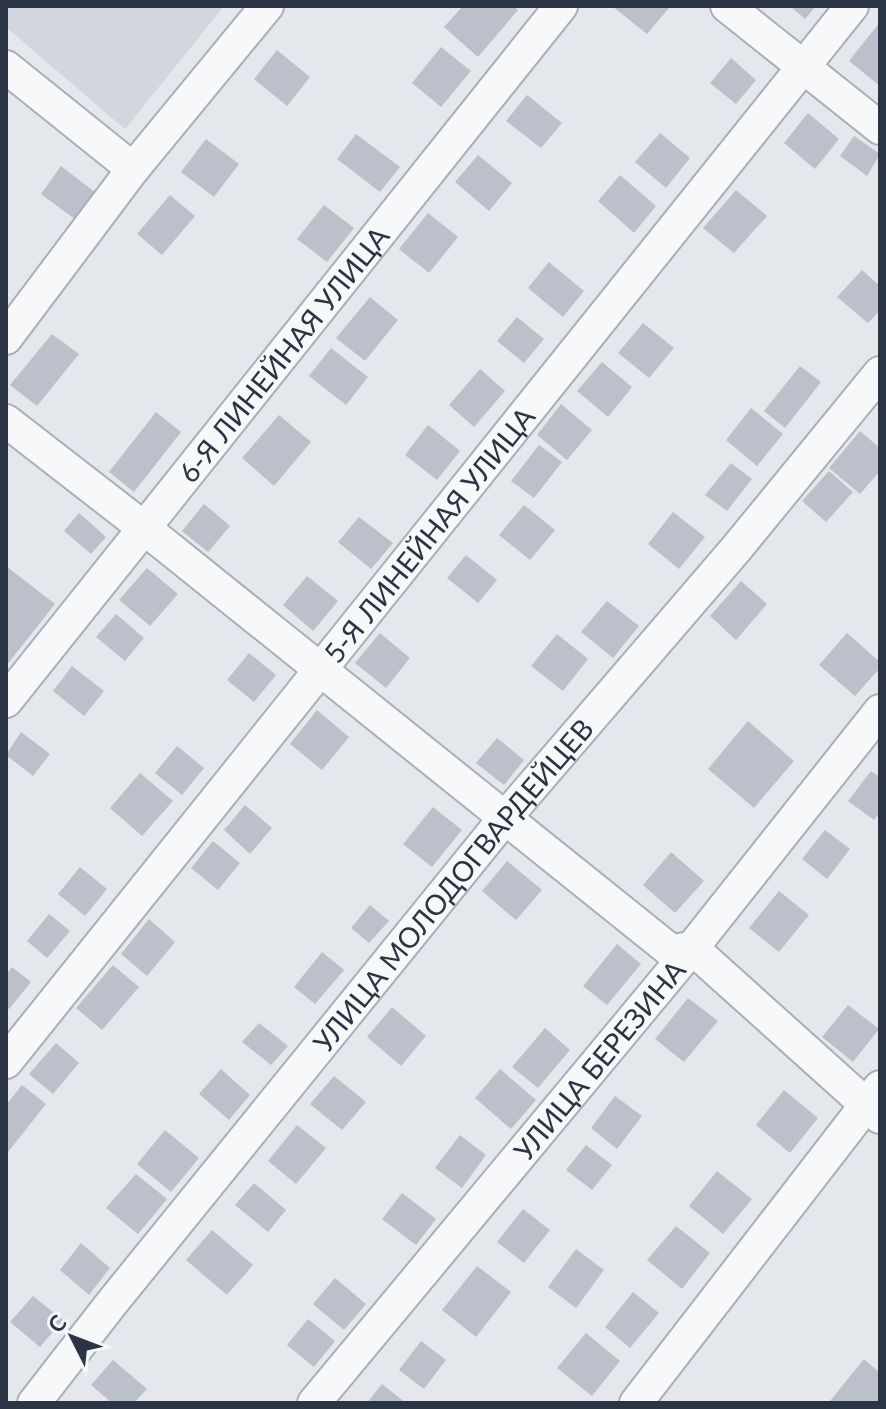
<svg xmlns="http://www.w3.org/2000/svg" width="886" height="1409" font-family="Lato,sans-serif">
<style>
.built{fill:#d2d6de}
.building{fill:#bbc0ca}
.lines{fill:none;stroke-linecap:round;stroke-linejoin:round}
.minor-casing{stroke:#a9aeb7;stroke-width:36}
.minor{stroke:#f7f8fa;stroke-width:32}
.labels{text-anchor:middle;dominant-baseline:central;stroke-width:8;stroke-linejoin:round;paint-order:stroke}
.street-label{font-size:28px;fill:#2b3445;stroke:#f4f6f9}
</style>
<rect width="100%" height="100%" fill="#e4e7ec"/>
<path class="built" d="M6 6H224L125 129 6 27Z"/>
<path class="building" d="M463 6H513L518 10 478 57 444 27Z
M612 6H667L669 8 647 34Z
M790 6H816L805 19Z
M880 22V86L849 61Z
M441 47 471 71 441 107 412 83Z
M277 50 310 77 287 106 254 79Z
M731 58 756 80 736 104 710 83Z
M527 95 562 123 541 148 506 121Z
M808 113 839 139 815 169 784 143Z
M660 133 690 158 666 188 635 162Z
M356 134 400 167 380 192 337 159Z
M854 136 880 154 867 176 840 156Z
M206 139 239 164 214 197 181 172Z
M478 155 512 183 489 211 455 182Z
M61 166 96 193 76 220 41 194Z
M620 175 656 206 634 233 598 201Z
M736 190 767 216 734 253 703 228Z
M170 195 195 216 162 255 137 234Z
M324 205 354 228 327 262 297 239Z
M428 213 458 237 429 273 399 249Z
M549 262 584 291 563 317 528 288Z
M862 270 880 286V310L868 323 837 297Z
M370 297 398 320 365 361 336 338Z
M517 317 544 339 524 363 497 341Z
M643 323 674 348 649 378 618 353Z
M52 334 79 354 37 406 10 385Z
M331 348 368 377 346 405 309 376Z
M602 362 632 387 608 417 577 391Z
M800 366 821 382 785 428 764 411Z
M480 369 505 391 474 427 449 405Z
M561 404 592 430 567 460 537 435Z
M751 408 783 434 757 466 726 440Z
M156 412 181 432 134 492 109 472Z
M279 415 311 442 274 486 242 458Z
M428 425 460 451 437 480 405 455Z
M860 431 880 448V471L860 494 829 468Z
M539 445 562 462 534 498 511 481Z
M731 463 752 479 727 511 705 495Z
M829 471 853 492 826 522 802 501Z
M204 504 230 526 208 552 182 531Z
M524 505 555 530 530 560 499 535Z
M673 512 705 537 679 569 648 544Z
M79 513 106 537 91 554 64 531Z
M359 517 393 543 371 569 338 542Z
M466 555 497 580 478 603 447 578Z
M6 566 55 604 6 666Z
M147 568 178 594 150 626 119 600Z
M307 576 338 601 313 631 283 605Z
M741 581 767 604 736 640 710 616Z
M607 601 639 626 613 658 581 632Z
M116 614 144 638 125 661 96 637Z
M380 633 410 658 386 688 355 663Z
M847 633 880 662V668L855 696 819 665Z
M557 634 588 659 563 691 531 666Z
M249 653 276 675 254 702 227 680Z
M72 666 104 691 84 716 53 691Z
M317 710 349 737 322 770 290 744Z
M748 721 794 761 754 808 708 769Z
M21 732 50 754 33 776 6 755Z
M497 738 524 760 504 785 476 763Z
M177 746 204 768 182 795 155 773Z
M871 771 880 777V812L874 820 848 801Z
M140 773 173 801 142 836 110 808Z
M245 805 272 828 250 854 224 830Z
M433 807 462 830 432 867 403 844Z
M825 830 850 849 827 879 802 859Z
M213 841 240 863 218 890 191 868Z
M671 852 704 881 675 913 643 885Z
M507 861 542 890 516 920 482 891Z
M80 867 107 889 85 916 58 894Z
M779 891 809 915 779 952 749 928Z
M370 905 389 921 369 943 351 928Z
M49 914 70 931 47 958 27 941Z
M149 919 175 942 147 976 121 954Z
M617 944 641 964 607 1005 583 986Z
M322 952 344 970 315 1004 294 987Z
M113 965 139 987 102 1030 76 1008Z
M12 967 31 982 9 1009 6 1007V975Z
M688 998 718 1021 684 1062 655 1039Z
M848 1005 879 1029 853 1062 822 1037Z
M392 1007 426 1036 401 1066 367 1037Z
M259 1023 288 1046 271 1065 242 1042Z
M545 1028 570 1050 538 1088 512 1067Z
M56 1043 79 1063 53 1094 29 1074Z
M221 1069 250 1095 229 1120 199 1094Z
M500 1069 536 1100 511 1129 475 1098Z
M334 1076 366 1102 342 1130 310 1104Z
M22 1085 46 1104 8 1152 6 1105Z
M784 1090 818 1118 790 1153 756 1125Z
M615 1096 642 1116 617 1149 591 1128Z
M297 1125 326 1148 296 1184 268 1161Z
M165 1130 199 1158 171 1192 137 1164Z
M460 1135 486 1155 462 1188 435 1168Z
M586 1145 612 1165 592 1190 566 1170Z
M717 1171 752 1199 723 1234 689 1206Z
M136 1174 167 1199 138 1234 106 1208Z
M254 1183 286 1210 268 1232 235 1205Z
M402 1193 436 1219 416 1245 382 1219Z
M523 1209 550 1230 524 1263 497 1242Z
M676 1226 710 1253 682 1289 647 1260Z
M212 1230 253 1265 227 1295 186 1260Z
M81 1243 110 1268 89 1295 60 1270Z
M576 1249 604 1270 576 1308 548 1287Z
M477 1266 511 1292 476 1337 442 1310Z
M335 1278 366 1304 344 1330 313 1304Z
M633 1292 659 1313 630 1348 605 1327Z
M33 1296 63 1320 40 1347 10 1322Z
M308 1319 335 1341 314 1367 287 1345Z
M586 1333 620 1361 592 1396 557 1368Z
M421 1341 446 1360 424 1389 399 1370Z
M864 1359 880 1373V1402L832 1403 830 1401Z
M113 1360 147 1389 134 1403H112L91 1385Z
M382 1384 406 1403H367Z"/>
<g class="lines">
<g class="minor-casing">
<g id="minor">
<path d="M727 6 880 128"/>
<path d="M6 67 133 169"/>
<path d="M6 338 133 169 267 6"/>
<path d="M6 421 144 528 671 951 692 948 880 1117"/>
<path id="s1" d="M6 701 561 6"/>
<path id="s2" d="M6 1062 852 6"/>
<path id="s3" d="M34 1403 111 1304 504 819 736 549 880 373"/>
<path id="s4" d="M314 1403 692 948 880 711"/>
<path d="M636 1403 880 1087"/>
</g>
</g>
<use href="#minor" class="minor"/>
</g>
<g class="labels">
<g class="street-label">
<text stroke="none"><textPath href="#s1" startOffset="444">6-Я ЛИНЕЙНАЯ УЛИЦА</textPath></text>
<text stroke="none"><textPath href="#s2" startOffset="676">5-Я ЛИНЕЙНАЯ УЛИЦА</textPath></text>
<text stroke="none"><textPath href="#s3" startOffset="666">УЛИЦА МОЛОДОГВАРДЕЙЦЕВ</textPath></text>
<text stroke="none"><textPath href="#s4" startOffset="446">УЛИЦА БЕРЕЗИНА</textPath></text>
</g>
</g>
<rect width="886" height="1409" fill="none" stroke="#2b3445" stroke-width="16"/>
<g transform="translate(72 1337) rotate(312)" stroke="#f4f6f9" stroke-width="6" paint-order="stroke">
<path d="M0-6L14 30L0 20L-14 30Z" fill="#2b3445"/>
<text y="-12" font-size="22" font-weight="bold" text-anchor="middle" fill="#2b3445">С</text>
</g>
</svg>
